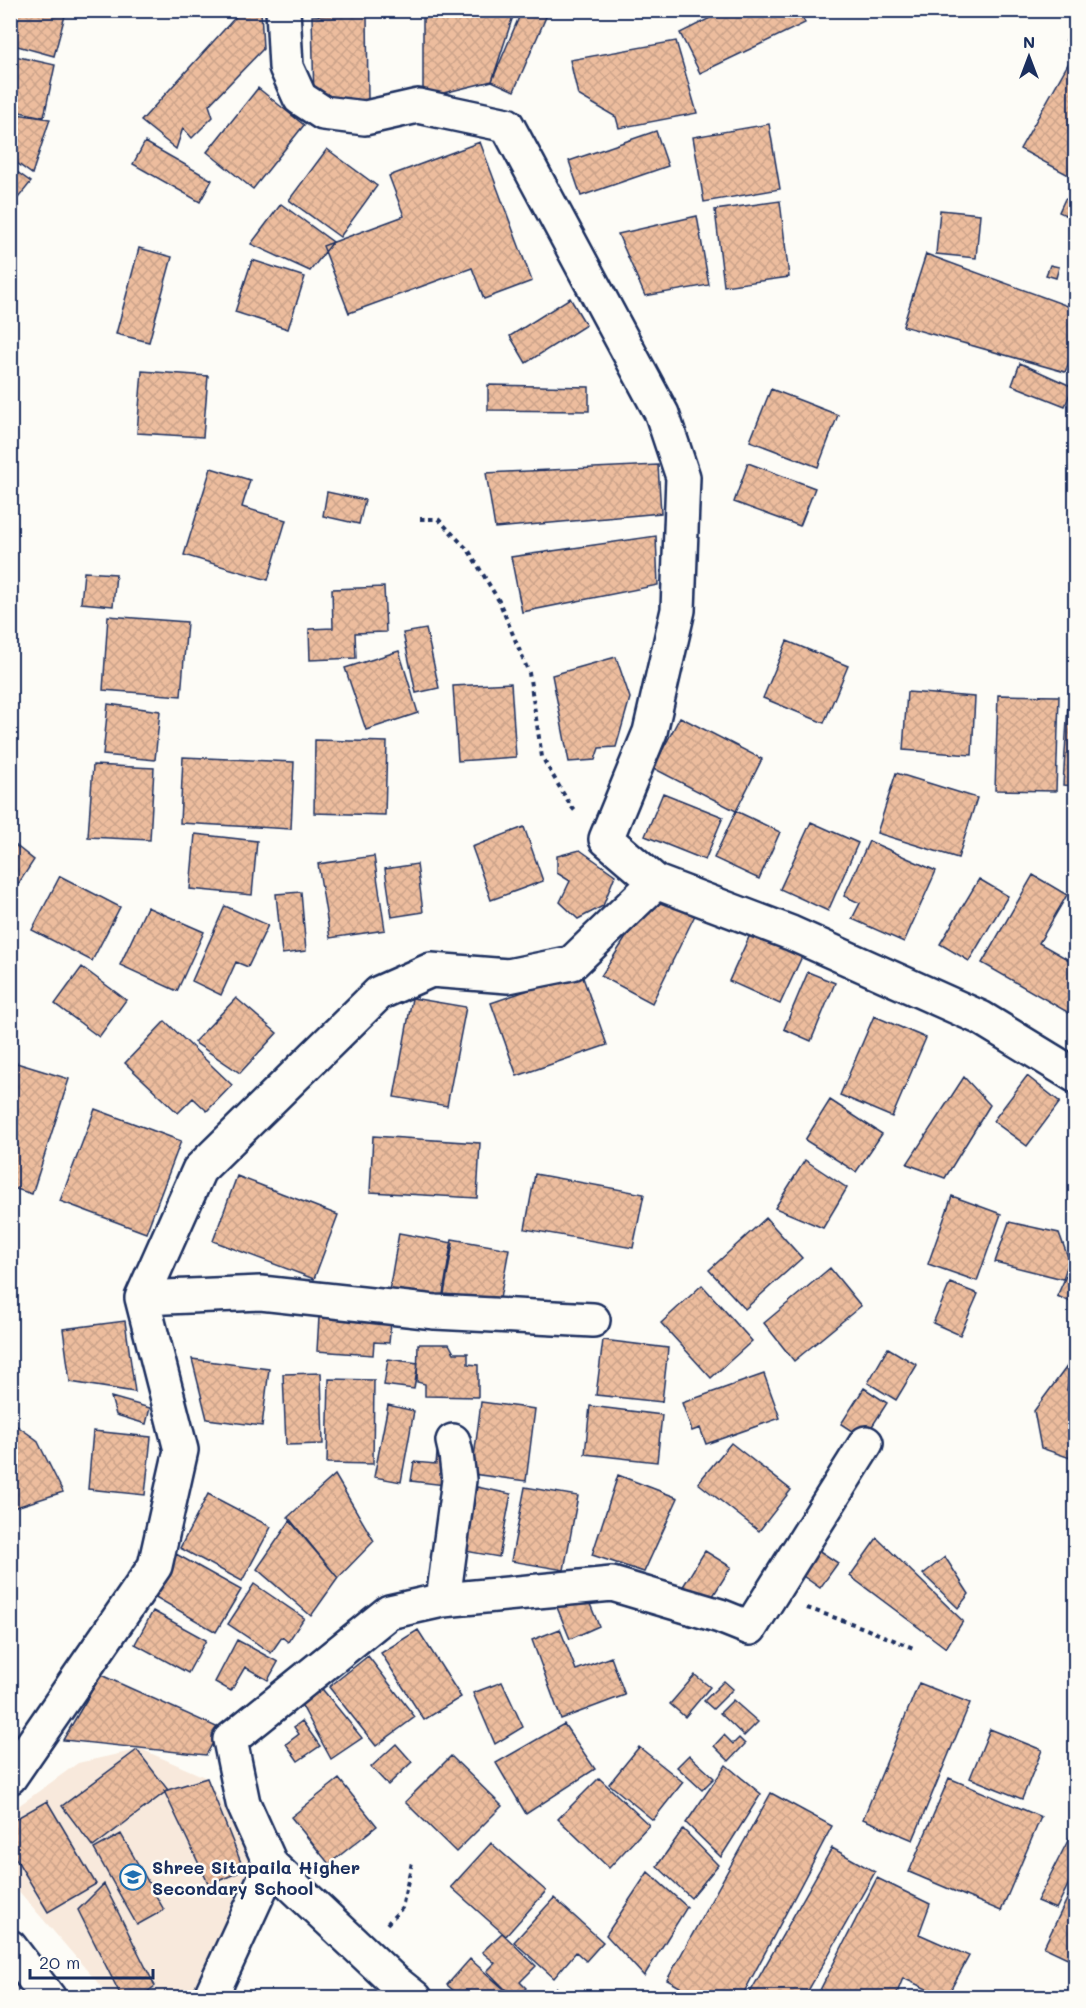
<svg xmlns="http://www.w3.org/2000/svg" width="1086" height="2008" font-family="Mali,sans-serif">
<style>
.built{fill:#f8e9dc}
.building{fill:url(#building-cross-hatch);stroke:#1b2f5e;stroke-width:1.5}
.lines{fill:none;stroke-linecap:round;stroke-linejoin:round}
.minor-casing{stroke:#1b2f5e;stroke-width:38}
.secondary-casing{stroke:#1b2f5e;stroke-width:38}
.path{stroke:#1b2f5e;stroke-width:4;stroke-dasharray:4.5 4.5;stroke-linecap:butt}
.minor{stroke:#fdfcf7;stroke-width:33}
.secondary{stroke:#fdfcf7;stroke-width:33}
.labels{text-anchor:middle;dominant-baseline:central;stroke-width:5;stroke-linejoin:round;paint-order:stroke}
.poi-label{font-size:18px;font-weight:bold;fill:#1b2f5e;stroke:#fdfcf7;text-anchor:start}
</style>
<defs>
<pattern id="building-cross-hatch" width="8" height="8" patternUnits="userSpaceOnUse" patternTransform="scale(1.5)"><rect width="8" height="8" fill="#edbd9e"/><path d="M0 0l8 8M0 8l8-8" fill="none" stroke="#cba38a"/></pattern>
</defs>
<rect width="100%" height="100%" fill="#fdfcf7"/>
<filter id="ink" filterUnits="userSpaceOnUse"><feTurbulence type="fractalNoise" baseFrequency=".0167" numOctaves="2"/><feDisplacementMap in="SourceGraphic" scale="12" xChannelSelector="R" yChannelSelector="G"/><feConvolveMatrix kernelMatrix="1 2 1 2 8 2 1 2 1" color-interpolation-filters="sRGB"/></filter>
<g filter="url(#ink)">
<path class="built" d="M141 1749 207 1778 261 1871 235 1898 196 1997H110L11 1882 10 1812 78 1763Z"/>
<path class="building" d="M10 10 66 12 54 56 10 44Z
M242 10H261L263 49 209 105 213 117 192 138 183 128 176 149 141 121Z
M423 10H515L492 81 423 98Z
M522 10H549L514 91 492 81Z
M726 10H799L805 23 700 73 680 33Z
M367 14 368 100 314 101 312 16Z
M1076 24V46L1066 40Z
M676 41 697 113 619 128 616 117 578 95 570 60Z
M10 55 55 65 44 117 10 110Z
M1072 57 1076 59V179L1020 149Z
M258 88 304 125 253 189 207 152Z
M10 113 50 119 32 174 10 158Z
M769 124 780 189 704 202 693 137Z
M656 131 668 166 581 196 569 161Z
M145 142 212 180 200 202 133 164Z
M480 142 532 281 484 299 472 268 349 313 323 246 404 216 389 176Z
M327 149 377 186 340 237 289 200Z
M10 167 31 182 10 208Z
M1065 199 1076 203 1074 219 1059 212Z
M780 201 789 277 724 286 715 210Z
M281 204 333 242 310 271 251 244Z
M940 210 980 214 976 258 936 254Z
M697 216 709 285 645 296 618 234Z
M139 248 172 257 149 342 116 334Z
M926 254 1076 309V346L1065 372 903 326Z
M252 260 305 277 288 329 235 312Z
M1050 265 1059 267 1056 278 1046 275Z
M570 298 586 325 526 363 510 336Z
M1020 363 1073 387 1065 406 1012 385Z
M142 371 208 376 203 437 137 433Z
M488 385 589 387V411L488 410Z
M771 389 838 415 818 467 750 441Z
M748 463 815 488 800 526 734 502Z
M658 465 661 513 495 528 486 473Z
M211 468 250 480 242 507 286 520 268 580 184 555Z
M327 492 365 500 359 524 323 516Z
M656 536 658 585 522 612 511 557Z
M84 572 116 574 113 606 81 603Z
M384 587 386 632 355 633 356 658 310 660 309 629 333 628 332 589Z
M108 616 187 622 181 696 103 690Z
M426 629 439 688 416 693 403 633Z
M787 641 848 666 824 723 763 698Z
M399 651 418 713 366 730 345 668Z
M616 657 630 698 616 747 599 748 595 760 569 762 552 675Z
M511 683 516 757 458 761 453 686Z
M1069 688 1076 689V786L1063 785Z
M907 692 975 697 972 755 903 750Z
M998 695 1059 696 1056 791 995 790Z
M108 704 160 711 155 760 103 755Z
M680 717 762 759 736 811 653 768Z
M315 740 387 742 385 815 314 813Z
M10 757 18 759 10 783Z
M183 757 294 762 291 829 180 823Z
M93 765 154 768 150 840 88 837Z
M896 773 977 798 958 858 877 833Z
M663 793 723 817 705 860 645 836Z
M736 811 780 832 759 879 714 858Z
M811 822 858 843 828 911 780 889Z
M524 827 543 881 491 900 472 847Z
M195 834 257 841 252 895 190 889Z
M10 841 34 860 11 895H10Z
M869 841 936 871 904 942 852 919 860 903 844 896Z
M580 850 615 875 603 906 578 919 560 902 570 881 557 873V856Z
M374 856 385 930 330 938 318 864Z
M417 864 423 912 392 917 385 869Z
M1033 875 1067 895 1039 943 1076 964V1017L982 963Z
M60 876 120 907 92 961 32 930Z
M979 879 1008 896 969 961 940 944Z
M301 892 306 951 282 954 276 894Z
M654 894 697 911 652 1003 601 976Z
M225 906 268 925 248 967 236 962 221 995 192 981Z
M147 907 204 932 177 991 120 965Z
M754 926 805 950 780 1004 729 981Z
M82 967 126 1000 99 1037 55 1004Z
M581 972 607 1045 517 1076 491 1003Z
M808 972 835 983 811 1041 784 1029Z
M236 998 277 1033 240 1073 194 1042Z
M412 998 466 1007 447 1106 394 1097Z
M874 1016 926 1038 892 1117 840 1095Z
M165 1021 232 1085 207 1111 193 1098 178 1113 125 1063Z
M10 1061 69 1079 32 1194 10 1187Z
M1027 1076 1060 1102 1027 1146 993 1121Z
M964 1077 990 1105 945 1178 907 1164Z
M830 1100 882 1134 856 1172 805 1140Z
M95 1109 181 1141 146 1233 60 1201Z
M373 1136 480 1143 477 1198 370 1192Z
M805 1160 847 1188 823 1228 775 1208Z
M535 1174 644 1194 633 1248 525 1229Z
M237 1176 338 1215 314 1279 213 1241Z
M952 1196 1001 1214 977 1281 928 1264Z
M766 1218 802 1258 745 1309 709 1270Z
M1009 1222 1059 1233 1069 1260 1063 1279 995 1262Z
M399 1233 453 1243 443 1300 389 1291Z
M452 1239 509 1249 499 1304 443 1294Z
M1076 1254V1304L1057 1296Z
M830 1268 861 1306 794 1361 764 1323Z
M950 1283 978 1294 960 1335 933 1323Z
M702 1285 752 1341 711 1378 661 1323Z
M319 1317 391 1323 389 1343 374 1342 373 1355 317 1351Z
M125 1321 135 1392 70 1382 63 1329Z
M603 1340 668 1348 662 1402 596 1395Z
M418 1344H449L454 1353H468V1364L478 1365V1397L425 1396V1384L417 1382Z
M888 1348 917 1365 896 1400 868 1383Z
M192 1359 269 1369 262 1426 207 1419Z
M388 1359 418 1363 414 1389 384 1385Z
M1071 1361 1067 1390 1076 1395V1460L1041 1448 1034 1411Z
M321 1373 323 1444 286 1445 283 1374Z
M764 1374 780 1418 706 1444 700 1428 692 1431 682 1403Z
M329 1379 374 1380 373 1464 327 1463Z
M864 1388 887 1403 864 1439 841 1424Z
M111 1397 150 1408 146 1424 116 1415Z
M481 1402 535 1409 526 1481 472 1474Z
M388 1405 414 1411 401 1482 374 1477Z
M590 1406 662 1415 657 1462 585 1454Z
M10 1421 37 1440 63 1492 10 1509Z
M93 1431 151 1437 145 1495 88 1489Z
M438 1443 445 1485 411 1481 414 1462 436 1464Z
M731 1443 791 1490 759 1531 698 1483Z
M335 1475 374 1541 338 1578 288 1517Z
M618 1475 678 1498 644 1572 592 1555Z
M477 1487 511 1494 499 1557 465 1551Z
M525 1487 578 1496 564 1570 511 1561Z
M208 1494 271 1527 242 1581 180 1548Z
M290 1521 338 1578 311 1616 257 1569Z
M877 1538 963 1621 946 1648 850 1576Z
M812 1546 838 1563 820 1588 796 1571Z
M705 1551 731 1567 708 1604 682 1588Z
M176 1554 241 1590 216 1632 152 1595Z
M945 1557 969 1594 958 1608 923 1574Z
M254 1584 304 1618 288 1642 282 1637 271 1653 228 1624Z
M586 1594 599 1626 570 1639 556 1605Z
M153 1611 206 1640 188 1673 135 1644Z
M560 1629 576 1670 611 1657 625 1695 561 1719 532 1640Z
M418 1630 461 1697 424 1720 381 1653Z
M237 1640 278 1662 268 1680 245 1667 231 1691 215 1682Z
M368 1656 415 1717 376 1746 329 1687Z
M101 1675 221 1729 206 1755 63 1740Z
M695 1675 710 1687 685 1717 670 1704Z
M724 1681 733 1689 713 1709 704 1701Z
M502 1682 523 1727 495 1744 473 1693Z
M919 1683 970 1703 913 1840 863 1819Z
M319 1685 362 1738 331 1759 301 1704Z
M733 1700 758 1722 744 1736 720 1713Z
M302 1721 320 1746 298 1761 286 1744 299 1734 294 1727Z
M564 1724 595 1769 526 1814 496 1763Z
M990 1729 1042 1750 1022 1799 970 1778Z
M724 1735 733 1744 739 1738 745 1744 729 1761 714 1746Z
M396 1744 412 1762 388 1785 371 1767Z
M639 1747 683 1782 653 1820 609 1784Z
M137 1750 168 1790 93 1847 62 1806Z
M689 1755 714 1778 702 1790 677 1767Z
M451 1756 502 1806 456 1852 405 1802Z
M726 1765 761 1794 721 1857 686 1823Z
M207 1778 244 1870 209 1885 164 1791Z
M599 1778 649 1825 609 1868 558 1819Z
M949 1778 1041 1817 1001 1911 909 1872Z
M339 1779 377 1826 329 1864 291 1817Z
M771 1793 832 1826 741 1998H700L667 1980Z
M47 1801 96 1884 48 1912 10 1849V1822Z
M1076 1825V1869L1056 1909 1037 1901Z
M683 1829 718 1865 691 1898 657 1866Z
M121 1834 164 1910 137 1925 94 1849Z
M491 1843 546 1891 506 1936 451 1887Z
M832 1848 875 1872 804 1998H747Z
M648 1872 687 1907 644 1976 606 1935Z
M877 1878 930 1904 919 1934 969 1956 946 1998 903 1978 895 1998H816Z
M104 1884 155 1986 139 1998H122L78 1910Z
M1071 1891 1076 1893V1962L1044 1947Z
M554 1898 603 1942 586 1961 576 1952 554 1978 514 1942Z
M502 1933 536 1966 520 1982 526 1988 517 1998H514L487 1971 495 1963 482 1952Z
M470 1959 514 1998H462L447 1985Z
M556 1987 569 1998H548Z"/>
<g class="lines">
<g class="minor-casing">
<path id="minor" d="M283 10 286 67 300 98 323 113 365 118 418 106 507 125 662 414 683 477 678 610 650 732 606 839 656 882 791 933 981 1018 1076 1076
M593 1320 435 1312 261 1293 142 1298 199 1170 379 993 431 970 508 976 572 963 656 882
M443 1600 459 1480 456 1454 453 1441
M10 1777 155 1566 181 1450 142 1298
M210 1998 271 1865
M415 1998 395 1982 271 1865 243 1803 230 1740 389 1612 443 1600 612 1584 720 1616 750 1628 866 1443"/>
</g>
<g class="secondary-casing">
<path id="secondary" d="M10 1947 49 1998"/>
</g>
<path class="path" d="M420 519H438L469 551 499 601 529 673 542 757 570 805 576 812
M807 1608 856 1625 916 1649
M387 1924 402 1908 412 1862"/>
<use href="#minor" class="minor"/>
<use href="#secondary" class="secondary"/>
</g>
</g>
<defs>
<g id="school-ring" transform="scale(1.35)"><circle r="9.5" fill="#fdfcf7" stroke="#1f6fb2" stroke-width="1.5"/><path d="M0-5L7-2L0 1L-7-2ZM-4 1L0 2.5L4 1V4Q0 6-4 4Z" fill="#1f6fb2"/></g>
</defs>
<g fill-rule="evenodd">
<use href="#school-ring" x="133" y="1877"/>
</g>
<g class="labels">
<g class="poi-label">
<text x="152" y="1867">Shree Sitapaila Higher<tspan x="152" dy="21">Secondary School</tspan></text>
</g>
</g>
<rect width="1086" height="2008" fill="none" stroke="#fdfcf7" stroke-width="36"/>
<rect x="18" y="18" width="1050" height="1972" fill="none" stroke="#1b2f5e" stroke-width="2" filter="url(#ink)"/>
<g transform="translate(1029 57)" stroke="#fdfcf7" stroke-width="4.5" paint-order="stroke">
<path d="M0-4.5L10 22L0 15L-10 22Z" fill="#1b2f5e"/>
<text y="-9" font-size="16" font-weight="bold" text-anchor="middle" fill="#1b2f5e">N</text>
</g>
<path d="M30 1969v9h123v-9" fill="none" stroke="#1b2f5e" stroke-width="3"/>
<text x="39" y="1969" font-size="18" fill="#1b2f5e" stroke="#fdfcf7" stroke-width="4.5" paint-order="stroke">20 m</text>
</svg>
